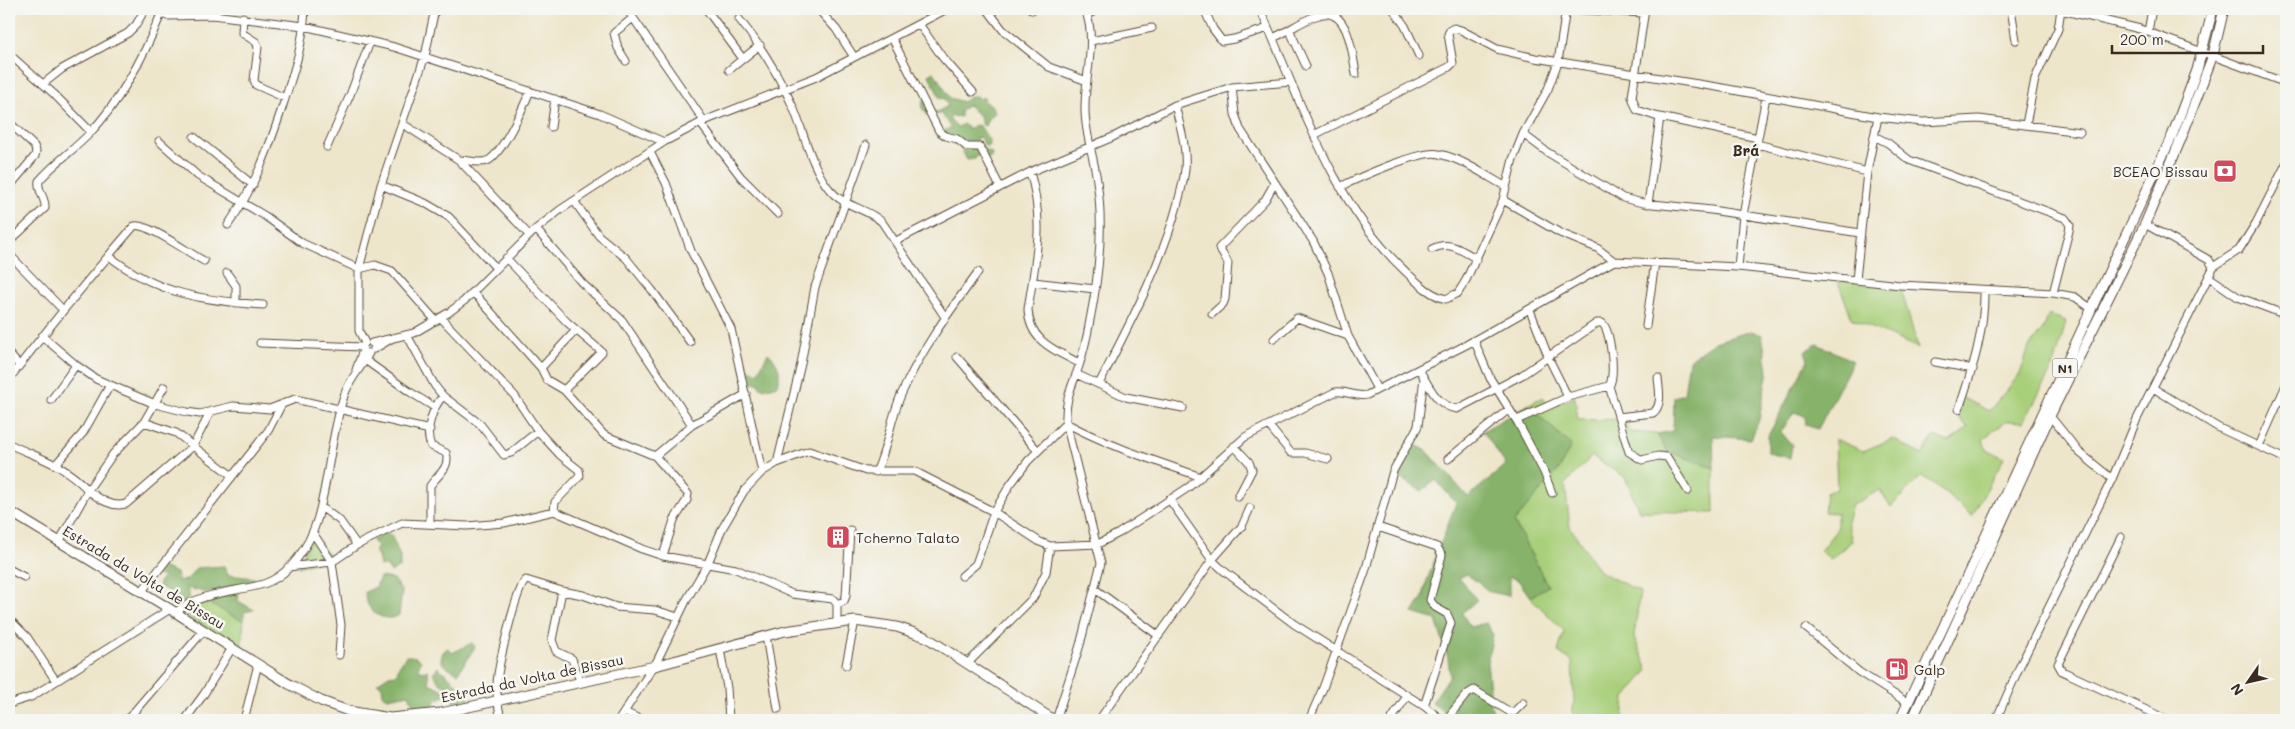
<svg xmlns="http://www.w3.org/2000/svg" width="2295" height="729" font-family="Mali,sans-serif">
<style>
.green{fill:#a8cf79;stroke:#727c4c}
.forest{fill:#86b269;stroke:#606e44}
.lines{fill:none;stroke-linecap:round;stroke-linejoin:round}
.minor-casing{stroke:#564638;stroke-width:9}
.major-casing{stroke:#564638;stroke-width:11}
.minor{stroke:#fff;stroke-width:7}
.major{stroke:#fff;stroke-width:9}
.labels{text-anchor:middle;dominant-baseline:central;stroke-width:5;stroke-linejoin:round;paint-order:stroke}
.shield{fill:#f6f6f2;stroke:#73675e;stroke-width:1}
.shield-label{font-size:12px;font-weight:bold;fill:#3b2a1e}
.poi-label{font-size:14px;fill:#3b2a1e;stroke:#f6f6f2;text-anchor:start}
.street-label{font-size:14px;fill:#3b2a1e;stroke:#f6f6f2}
.neighbourhood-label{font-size:15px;font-weight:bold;fill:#3b2a1e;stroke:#f6f6f2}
</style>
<rect width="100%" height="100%" fill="#f6f6f2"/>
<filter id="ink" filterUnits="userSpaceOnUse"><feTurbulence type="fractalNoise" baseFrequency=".02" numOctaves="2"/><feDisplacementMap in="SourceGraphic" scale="10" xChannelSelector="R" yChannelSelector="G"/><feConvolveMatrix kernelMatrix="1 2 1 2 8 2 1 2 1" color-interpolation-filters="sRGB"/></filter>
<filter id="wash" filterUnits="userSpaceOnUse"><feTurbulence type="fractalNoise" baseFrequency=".0096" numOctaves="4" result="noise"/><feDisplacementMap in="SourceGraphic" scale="20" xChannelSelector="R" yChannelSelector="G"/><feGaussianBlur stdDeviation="1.12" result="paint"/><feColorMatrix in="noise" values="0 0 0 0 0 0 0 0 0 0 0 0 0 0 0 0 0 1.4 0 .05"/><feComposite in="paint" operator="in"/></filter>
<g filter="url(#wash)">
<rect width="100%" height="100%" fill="#eee6cb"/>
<path class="green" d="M1837 279 1900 285 1918 348 1852 319Z
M2049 315 2066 321 2055 363 2024 422 2007 421 1983 439 1986 449 2004 458 1972 516 1946 493 1922 476 1891 507 1880 490 1852 505 1847 522 1852 541 1831 559 1820 551 1837 529V513L1824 512 1826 493 1837 488 1835 439 1863 451 1892 439 1922 455 1934 436 1949 442 1968 428 1955 413 1961 397 1989 411 2020 374 2029 347 2042 331Z
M1543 397 1549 407 1575 397 1578 420 1622 419 1630 432 1657 434 1667 451 1714 468V513L1639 511 1625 477 1592 456 1565 484 1570 527 1599 571 1640 592 1634 637 1648 670 1625 698 1623 720H1572L1574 701 1572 661 1558 652 1564 631 1530 597 1548 586 1514 522 1560 468 1571 445 1527 405Z
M313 535 331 557 298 567V565Z
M213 598 211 605C223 609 232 618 244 620L241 650 187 616 184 612 189 604Z"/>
<path class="forest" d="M934 72 950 98 963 102 970 97 976 96 980 99 984 97 985 103 991 105 995 113 989 117 985 126 981 124V118L968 105 960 111 961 117 952 116 949 119 958 127 963 124 969 129 974 125 980 126 989 140V146H985L980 137 975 139 983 149 992 153 991 158 986 159 980 153 975 159 967 160 960 146 968 147 967 140 959 142 941 132 951 128 941 113 933 117 928 116 922 108 923 100H928L931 104 929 110 937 112 948 106 945 99 940 98 929 75Z
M1751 331 1762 335 1768 370 1759 420 1751 439 1713 436 1714 468 1667 451 1657 434 1673 431 1674 397 1684 394 1689 360 1715 342Z
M1817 344 1853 361 1818 429 1806 425 1805 416 1794 412 1781 432 1792 445 1790 458 1768 453V436L1808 360 1805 351Z
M768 353C778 361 782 372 777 385L765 389 760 387 759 383 749 384 741 368 744 366 758 373Z
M1527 405 1571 445 1560 468 1514 522 1548 586 1530 597 1518 580 1509 577V596L1490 592 1467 574 1459 578 1477 600 1462 613 1470 627 1486 623 1493 635 1487 662 1492 710 1502 720H1476L1467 709 1452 720 1432 702 1450 676 1448 658 1436 620 1413 613 1423 597 1426 583 1456 503 1436 480 1422 491 1394 475 1408 441 1427 451 1468 497 1506 465 1483 431Z
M385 533 391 535 400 556V567L391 572 386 566H380L378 556 374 552 378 547 372 541Z
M160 566 176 573 179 581 187 580 196 568 224 566 228 575 254 578 255 580 209 593 187 588 190 598 175 608 168 603 166 598 168 590 158 587 160 580 165 577 156 575Z
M380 577 393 579 402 592 399 615C383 625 364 609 365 592L376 587Z
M230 593 239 594 238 601 254 610 244 612V620C232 618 223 609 211 605L213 598Z
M472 643 475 647 458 673 444 665 441 659 443 652 448 648 452 653Z
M406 656C412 656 417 656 421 661L418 668 422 672 428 670 429 683 443 690 445 687 438 681 433 673 438 667 467 693V697L475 703 466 706 453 702 454 692 449 689 446 695 435 701 432 712 417 714 409 694 388 698 383 696 382 686 377 683 389 675 397 674 399 666Z"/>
</g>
<g filter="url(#ink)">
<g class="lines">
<g class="minor-casing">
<path id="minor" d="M151 9 167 16 213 15 304 26 394 47 600 114 664 142
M627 9 704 121
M706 9 743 59
M818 9 836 29 854 57
M987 9 1003 30 1049 67 1087 81
M1031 9 1032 10
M1204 9 1213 29 1222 41 1234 39 1268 28
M1260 9C1301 100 1331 202 1406 272 1418 283 1430 295 1446 299L1458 293 1466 280 1503 200 1513 159 1523 134 1548 89 1558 62 1566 9
M1393 9 1405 26 1419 56
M1566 9 1644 13
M1645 9 1632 97 1637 110 1655 116 1758 138
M2011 9 2016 40
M2061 10 2140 29 2286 83
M1087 15 1098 9
M243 17 242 33 256 42 258 47 254 80 256 85 285 98
M739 19C761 46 779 75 793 107 804 133 812 169 830 190 844 207 867 208 882 222L945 317
M919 24 943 58 973 92
M1290 31 1306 66
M2148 32 2152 9
M892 38 939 131 946 136 957 139 967 147H980L1000 187
M1273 38C1289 31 1304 19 1319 15 1349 5 1353 57 1356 74
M1091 41 1152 28
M9 54 54 94 91 132
M626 61 618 48 614 33 633 18
M729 70 760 45
M43 84 62 69 128 33 136 25 145 9
M1232 87 1235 114 1240 129 1313 241 1328 273 1348 336 1377 389
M9 122 34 146 36 151 35 156 9 187
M700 123 741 177 778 214
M403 124 459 160 529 235
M2026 124 2035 79 2058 29 2061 9
M551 127 555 99
M1523 134 1547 152 1623 198 1643 203 1711 210 1860 233
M1314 135 1449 67 1453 63 1448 34 1450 30 1454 28 1461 30 1497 49 1535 58 1717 87 1878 117
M1874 136 1888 143 1909 160 2065 218 2070 225 2069 231 2053 293
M194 137 253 185
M159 141 198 176 265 216 302 243 359 269 375 265 392 271 436 321
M1757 144 1867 172
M327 147 350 95 370 42
M459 160C468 160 479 164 487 161 501 156 524 106 530 91
M1030 172C1045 224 1036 257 1028 309 1029 341 1054 350 1079 363
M381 185 425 203 449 217 496 268
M1340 187C1358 178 1422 149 1439 154 1463 159 1484 175 1505 186
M1503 200 1560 233 1597 248 1614 261
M574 201 599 236 626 258 652 290 690 342
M1648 204 1660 117
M228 225C256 185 269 148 284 102 295 68 303 45 305 9
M536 229 582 283 622 320 692 425
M896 241 1030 172 1113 137 1175 105 1232 87 1291 82
M9 242 45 208C46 198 37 191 39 181 54 163 74 150 90 133 121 100 144 56 161 14
M1432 249C1449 240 1461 250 1477 259
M9 254 62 309
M109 256C159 295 202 300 263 305
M506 258 567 322 602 352 564 390 604 435 655 456 692 425 746 394
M1738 267 1743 215 1766 97
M2213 267 2239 250 2256 223 2286 164
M227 273 236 286V303
M2209 277 2238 297 2286 315
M1856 280 1867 172 1878 117 1922 122 1979 119 2080 132
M1033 282 1095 289
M473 292 541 368 576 330
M1212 314 1223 304 1225 299 1228 263 1219 248 1265 200 1274 184
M441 318 514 395 538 431 560 455 579 470 580 476 555 502 554 511
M1646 326 1655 262
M407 335 435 386 443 396 480 424 504 455 511 453 538 431
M42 336 76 365 96 379 155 404 187 412 200 414 233 406 270 409 295 399 430 430
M1274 339 1297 318 1348 336
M1474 340 1490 378 1518 423 1544 472 1552 493
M260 343 363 347
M365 343 359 331V269L381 185 425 56 435 9
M372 343 414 333 448 313 464 301 536 229 560 210 664 142 704 121 816 77 947 9
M374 349 391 339
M9 354 19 365
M957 357 1038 451
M365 360 410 392 434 407
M1935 362 1973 369
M541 368 547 380 564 390
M1419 369C1428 384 1437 407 1457 409L1522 375 1597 323H1602C1611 330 1616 377 1609 386L1629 452 1642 460 1658 456 1667 457 1688 491
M356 370 363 350
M1076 374 1126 397 1183 408
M9 379C49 327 91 276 134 226 147 222 190 254 204 261
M1099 384C1128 327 1160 268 1177 206 1180 194 1184 181 1185 169 1187 147 1180 126 1175 105
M2153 388 2219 428 2286 459
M1568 397 1609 386
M51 400 76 365
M1959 409C1972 370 1985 332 1984 290
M2050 416 2079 452 2112 479
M1618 417 1653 413C1663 405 1659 389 1658 378
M1517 420 1568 397 1550 361 1530 310
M144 422 176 433 231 475
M1269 426 1291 453H1305L1328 459
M9 444C41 459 62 463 88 490L113 454 144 422 164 387
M1234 446 1249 462 1252 470 1238 497
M2259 446 2286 385
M655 456 688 494 687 500 674 520 663 556
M1448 459 1509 409
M777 463 809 451 866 471H914L994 512 1040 542 1050 546 1098 544 1119 533 1189 487 1245 437 1335 392C1347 390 1355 398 1367 395L1466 345 1614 261 1738 267 1900 285 2053 293 2075 297 2092 309
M56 464 83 433 110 385
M762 472 777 463 801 364 815 287 866 145
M876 472C888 447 890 420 901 395 921 350 949 312 978 272
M1169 499 1212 560 1224 571 1294 624 1424 706 1442 720
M321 507 340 521 357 545
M430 524V486C437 475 451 468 446 453L431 446C424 431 433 407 443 396
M1378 527 1437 547 1442 555 1430 600 1435 607 1447 614 1451 623 1424 706
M313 533 332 562 341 625 339 655
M2121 537 2058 664 2062 671 2168 720
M59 542 88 490C99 499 112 508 126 504L193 446 211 411
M288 567 332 562 357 545 402 523 467 526 504 523 554 511 642 549 663 556 736 569 792 594 833 599 837 604V623
M9 569 24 577
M962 576 976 564 994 512 1010 485 1028 461 1066 423C1111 447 1153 460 1201 477
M1095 589 1159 636
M142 591 268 431 282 404
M562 591 552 640 556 651 572 659 580 681
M837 604 844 601 846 596 850 530
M176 612C202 592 229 593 260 585 290 577 310 545 318 517 329 477 331 435 344 396 350 377 362 368 369 353
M13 623 27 637 56 681
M1806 628 1859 672 1908 703
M766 636 778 709
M720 649 727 688 729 720
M968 663 1033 598 1046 572 1050 546
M846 665 855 621
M9 704 31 697 170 609
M624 712 642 720
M127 720 204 630
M185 720 204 694 232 648
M244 720 258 664
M501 720C499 709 496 697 497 685 497 670 516 588 526 580L562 591 583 595 616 607 655 610 678 617
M619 720 657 661 686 601 708 563 722 529 744 491 762 472 731 329 691 251 666 183 650 152
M1056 720 1080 645 1101 563 1066 423C1065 404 1069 392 1076 375 1082 358 1087 338 1090 320 1099 275 1104 226 1097 181 1094 157 1085 134 1085 110 1084 76 1098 42 1085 9
M1099 720 1212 560 1242 526 1250 508
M1309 720 1323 688 1365 572 1393 471 1418 426 1424 378
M1391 720 1407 696
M1446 720 1466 695 1474 690 1510 712H1514L1523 703
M1996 720 2019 668 2112 479 2137 419 2212 270 2213 267 2209 260 2145 224"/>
</g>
<g class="major-casing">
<path id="major" d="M9 511 170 609 289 684 321 701 348 711 390 718 441 713 655 666 785 631 855 621 897 627 926 637 1054 720
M1900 720 2172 136 2197 70 2213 9
M1912 720 2050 416 2145 224 2181 139 2213 55 2224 9"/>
</g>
<use href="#minor" class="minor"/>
<use href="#major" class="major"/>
</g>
</g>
<defs>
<g id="bank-square" transform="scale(1.25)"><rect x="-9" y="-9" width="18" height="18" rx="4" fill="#d1495b" stroke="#f6f6f2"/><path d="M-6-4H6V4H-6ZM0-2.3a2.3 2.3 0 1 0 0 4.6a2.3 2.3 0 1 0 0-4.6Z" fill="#fff"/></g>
<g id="building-square" transform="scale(1.25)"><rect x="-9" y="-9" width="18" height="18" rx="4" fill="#d1495b" stroke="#f6f6f2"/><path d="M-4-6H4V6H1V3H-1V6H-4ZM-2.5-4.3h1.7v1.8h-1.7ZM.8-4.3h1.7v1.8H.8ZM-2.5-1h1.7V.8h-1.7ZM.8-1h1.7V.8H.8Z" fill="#fff"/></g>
<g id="fuel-square" transform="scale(1.25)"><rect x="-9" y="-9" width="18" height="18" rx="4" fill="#d1495b" stroke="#f6f6f2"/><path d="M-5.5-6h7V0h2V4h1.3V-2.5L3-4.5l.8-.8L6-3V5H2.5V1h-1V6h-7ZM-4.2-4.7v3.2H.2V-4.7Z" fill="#fff"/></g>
</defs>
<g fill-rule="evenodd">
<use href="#bank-square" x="2225" y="171"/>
<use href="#building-square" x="838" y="537"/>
<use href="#fuel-square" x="1897" y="669"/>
</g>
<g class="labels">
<rect class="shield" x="2052.5" y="358.5" width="25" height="19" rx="4"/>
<g class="shield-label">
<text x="2065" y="368">N1</text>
</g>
<g class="poi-label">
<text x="2208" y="171" text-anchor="end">BCEAO Bissau</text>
<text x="856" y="537">Tcherno Talato</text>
<text x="1914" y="669">Galp</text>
</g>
<g class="street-label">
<text transform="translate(144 577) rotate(31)">Estrada da Volta de Bissau</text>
<text transform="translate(532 678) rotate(-12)">Estrada da Volta de Bissau</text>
</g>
<g class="neighbourhood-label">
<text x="1746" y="150">Brá</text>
</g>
</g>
<rect width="2295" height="729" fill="none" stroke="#f6f6f2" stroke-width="30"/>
<g transform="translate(2248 682) rotate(236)" stroke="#f6f6f2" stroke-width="4" paint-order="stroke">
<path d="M0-4L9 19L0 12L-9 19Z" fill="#3b2a1e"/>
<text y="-8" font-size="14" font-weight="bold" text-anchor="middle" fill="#3b2a1e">N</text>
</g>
<path d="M2112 45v8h151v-8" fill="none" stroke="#3b2a1e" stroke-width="2.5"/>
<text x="2120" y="45" font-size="15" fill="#3b2a1e" stroke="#f6f6f2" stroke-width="4" paint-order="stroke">200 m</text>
</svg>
